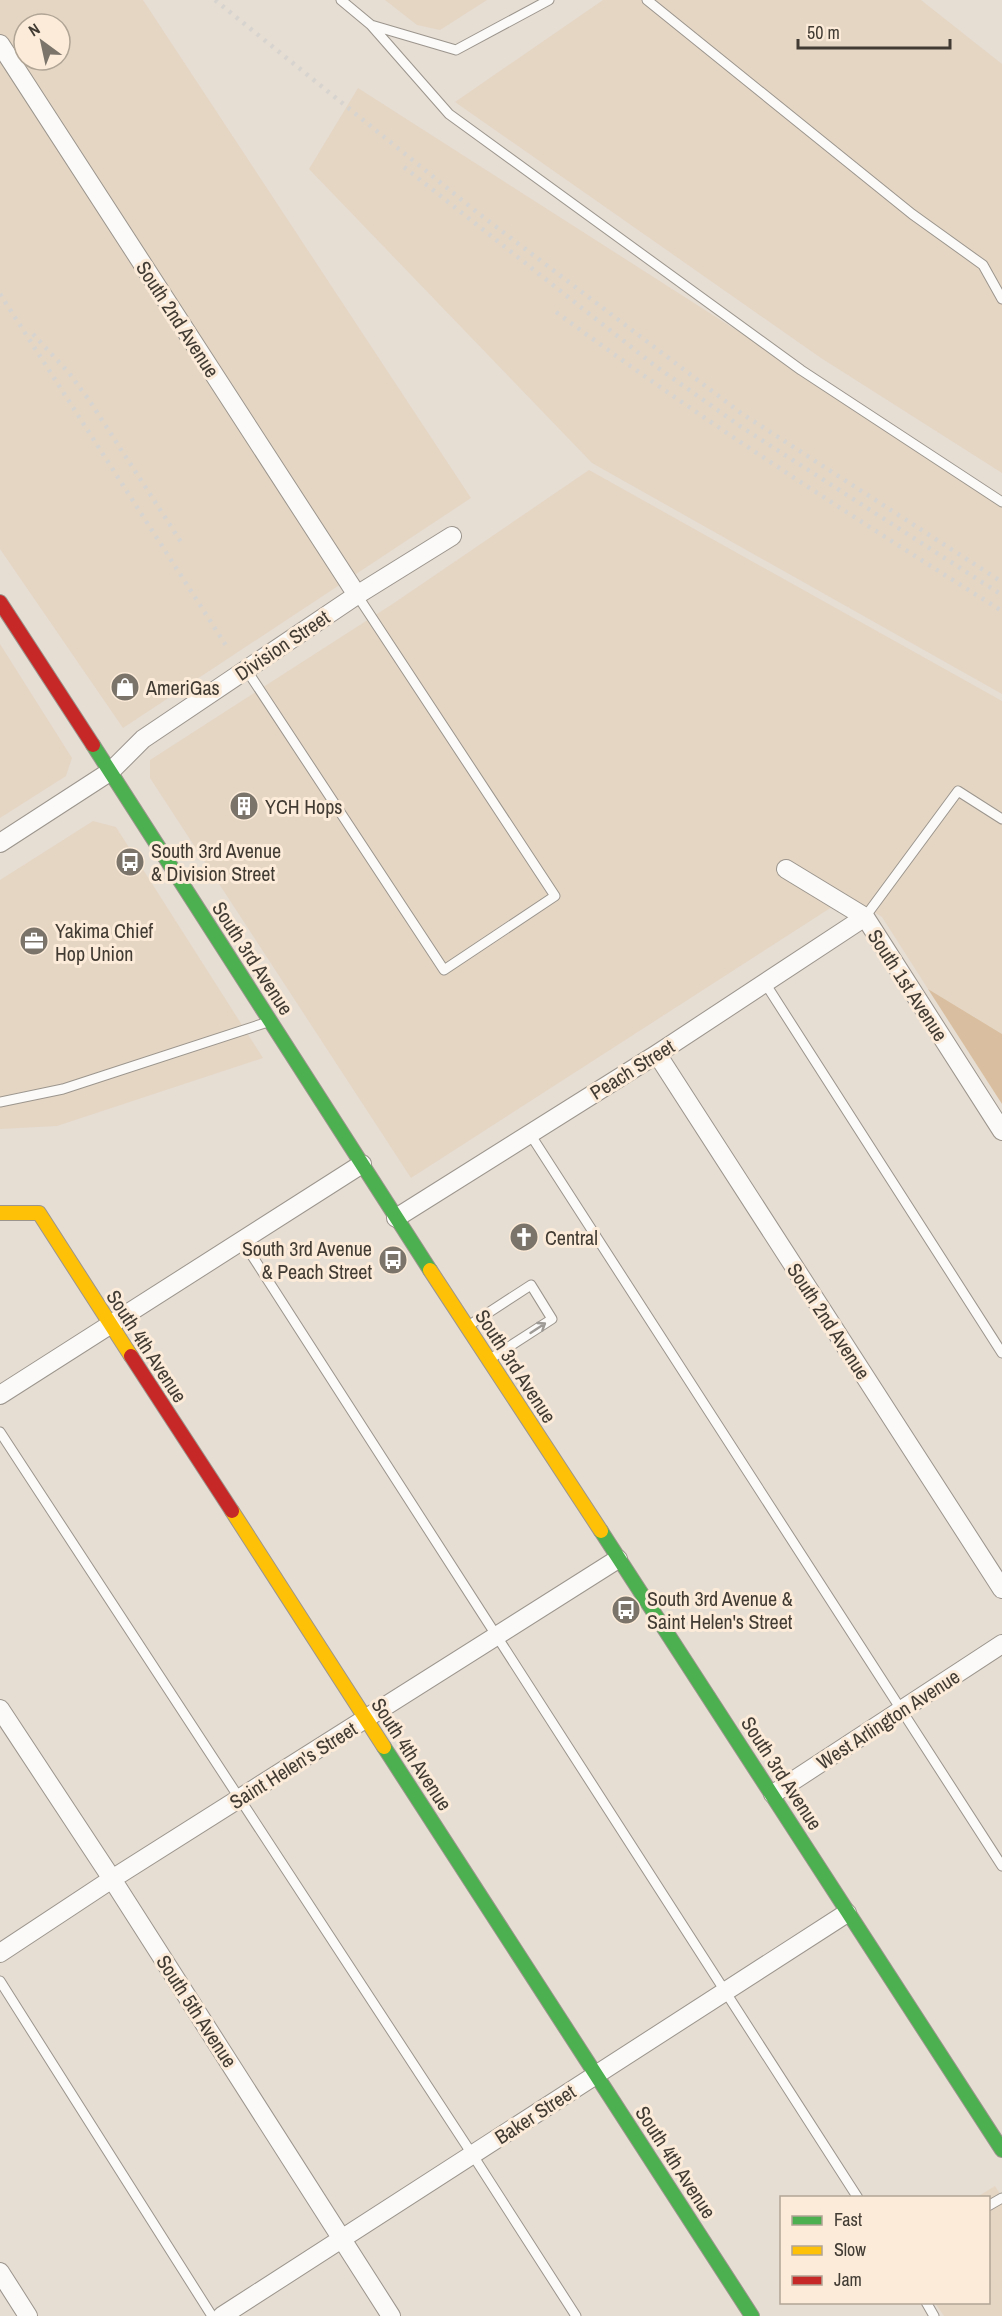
<svg xmlns="http://www.w3.org/2000/svg" width="1002" height="2316" font-family="'Archivo Narrow',sans-serif">
<style>
.built{fill:#e5d6c4;fill-rule:evenodd}
.green{fill:#d9bf9f}
.lines{fill:none;stroke-linecap:round;stroke-linejoin:round}
.lane-casing{stroke:#9b958d;stroke-width:11}
.street-casing{stroke:#9b958d;stroke-width:20}
.fast-casing{stroke:#9b958d;stroke-width:16}
.slow-casing{stroke:#9b958d;stroke-width:16}
.jam-casing{stroke:#9b958d;stroke-width:16}
.lane{stroke:#fbfaf8;stroke-width:9}
.street{stroke:#fbfaf8;stroke-width:18}
.fast{stroke:#4caf50;stroke-width:14}
.slow{stroke:#ffc107;stroke-width:14}
.jam{stroke:#c62828;stroke-width:14}
.rail{stroke:#d7d4d0;stroke-width:4.5;stroke-dasharray:3 6;stroke-linecap:butt}
.oneway{stroke:#9e9a96}
.labels{text-anchor:middle;dominant-baseline:central;stroke-width:6;stroke-linejoin:round;paint-order:stroke}
.street-label{font-size:20px;fill:#413b33;stroke:#fbebd8}
.poi-label{font-size:20px;fill:#413b33;stroke:#fbebd8;text-anchor:start}
</style>
<rect width="100%" height="100%" fill="#e6ddd3"/>
<path class="built" d="M0 0H143L471 498 123 728 0 549ZM24 24H60V60H24Z
M385 0H487L440 30 417 25Z
M603 0H921L1002 64V473L821 358 455 102Z
M358 88 1002 500V694L592 463 309 169Z
M589 470 1002 701V1034L928 989 882 917 849 896 411 1178 150 778V760L394 603Z
M0 644 72 758 66 776 0 818Z
M93 821 116 827 263 1058 57 1126 0 1129V880Z
M995 2186 1002 2197V2316H944L935 2303 988 2302V2198L977 2197Z"/>
<path class="green" d="M928 989 1002 1034V1104Z"/>
<g class="lines">
<g class="lane-casing">
<path id="lane" d="M341 0 371 25 449 114 801 370 1002 502
M647 0 912 214 983 265 1002 299
M371 25 456 50 549 0
M246 669 444 970 555 896 357 595
M865 917 958 791 1002 819
M765 983 1002 1353
M0 1102 63 1089 268 1022
M530 1134 1002 1866
M242 1240 858 2198
M468 1326 531 1285 552 1319 490 1359
M0 1432 472 2154 576 2316
M0 1981 212 2316
M988 2206 1002 2198
M926 2302 934 2316"/>
</g>
<g class="street-casing">
<path id="street" d="M0 44 357 595
M0 843 111 771 143 739 357 595 452 536
M786 869 865 917 1002 1131
M657 1054 1002 1589
M396 1218 657 1054 865 917
M0 1395 362 1164
M0 1709 112 1879 391 2316
M773 1794 1002 1644
M0 1953 112 1879 618 1559
M0 2272 28 2316
M222 2316 847 1913"/>
</g>
<g class="fast-casing">
<path id="fast" d="M93 745 430 1270
M601 1531 1002 2150
M384 1747 752 2316"/>
</g>
<g class="slow-casing">
<path id="slow" d="M0 1213H39L131 1356
M430 1270 601 1531
M232 1511 384 1747"/>
</g>
<g class="jam-casing">
<path id="jam" d="M0 602 93 745
M131 1356 232 1511"/>
</g>
<use href="#lane" class="lane"/>
<use href="#street" class="street"/>
<use href="#fast" class="fast"/>
<use href="#slow" class="slow"/>
<use href="#jam" class="jam"/>
<path class="rail" d="M215 0 478 213 741 413 1002 582
M404 167 654 365 740 426 1002 595
M0 294 227 647
M556 312C700 419 851 516 1002 611
M33 334 69 373 89 400 181 542"/>
</g>
<defs><path id="oneway-shaft" d="M-6 0H5M1.5-3L5.5 0L1.5 3" fill="none" stroke-width="1.6" stroke-linecap="round" stroke-linejoin="round" transform="scale(1.5)"/></defs>
<use class="oneway" href="#oneway-shaft" transform="translate(538 1328) rotate(-33)"/>
<defs>
<g id="shop-disc" transform="scale(1.5)"><circle r="9.5" fill="#7b746b" stroke="#fbebd8"/><path d="M-5-2.5h2.3a2.7 3.5 0 0 1 5.4 0H5L5.5 6h-11ZM-1.5-2.5h3a1.5 2.3 0 0 0-3 0Z" fill="#fff"/></g>
<g id="building-disc" transform="scale(1.5)"><circle r="9.5" fill="#7b746b" stroke="#fbebd8"/><path d="M-4-6H4V6H1V3H-1V6H-4ZM-2.5-4.3h1.7v1.8h-1.7ZM.8-4.3h1.7v1.8H.8ZM-2.5-1h1.7V.8h-1.7ZM.8-1h1.7V.8H.8Z" fill="#fff"/></g>
<g id="bus-disc" transform="scale(1.5)"><circle r="9.5" fill="#7b746b" stroke="#fbebd8"/><path d="M-5-6H5V4H4V6H2V4H-2V6H-4V4H-5ZM-3.5-4V0h7V-4ZM-3.5 1.2v1.5H-2V1.2ZM2 1.2v1.5H3.5V1.2Z" fill="#fff"/></g>
<g id="office-disc" transform="scale(1.5)"><circle r="9.5" fill="#7b746b" stroke="#fbebd8"/><path d="M-6-3h4V-5.5h4V-3h4V5H-6ZM-1-4.5V-3h2v-1.5ZM-6 0V1H6V0Z" fill="#fff"/></g>
<g id="church-disc" transform="scale(1.5)"><circle r="9.5" fill="#7b746b" stroke="#fbebd8"/><path d="M-1.2-6h2.4v3.5h3.3v2.4h-3.3V6h-2.4V-.1h-3.3v-2.4h3.3Z" fill="#fff"/></g>
</defs>
<g fill-rule="evenodd">
<use href="#shop-disc" x="125" y="687"/>
<use href="#building-disc" x="244" y="806"/>
<use href="#bus-disc" x="130" y="862"/>
<use href="#office-disc" x="34" y="941"/>
<use href="#church-disc" x="524" y="1237"/>
<use href="#bus-disc" x="393" y="1260"/>
<use href="#bus-disc" x="626" y="1610"/>
</g>
<g class="labels">
<g class="street-label">
<text transform="translate(178 319) rotate(57)">South 2nd Avenue</text>
<text transform="translate(282 645) rotate(-34)">Division Street</text>
<text transform="translate(253 958) rotate(57)">South 3rd Avenue</text>
<text transform="translate(908 985) rotate(57)">South 1st Avenue</text>
<text transform="translate(632 1069) rotate(-32)">Peach Street</text>
<text transform="translate(829 1321) rotate(57)">South 2nd Avenue</text>
<text transform="translate(147 1346) rotate(57)">South 4th Avenue</text>
<text transform="translate(516 1366) rotate(57)">South 3rd Avenue</text>
<text transform="translate(888 1719) rotate(-33)">West Arlington Avenue</text>
<text transform="translate(412 1754) rotate(57)">South 4th Avenue</text>
<text transform="translate(293 1765) rotate(-32)">Saint Helen's Street</text>
<text transform="translate(782 1773) rotate(57)">South 3rd Avenue</text>
<text transform="translate(197 2011) rotate(57)">South 5th Avenue</text>
<text transform="translate(535 2114) rotate(-33)">Baker Street</text>
<text transform="translate(676 2162) rotate(57)">South 4th Avenue</text>
</g>
<g class="poi-label">
<text x="146" y="687">AmeriGas</text>
<text x="265" y="806">YCH Hops</text>
<text x="151" y="850">South 3rd Avenue<tspan x="151" dy="23">&amp; Division Street</tspan></text>
<text x="55" y="930">Yakima Chief<tspan x="55" dy="23">Hop Union</tspan></text>
<text x="545" y="1237">Central</text>
<text x="372" y="1248" text-anchor="end">South 3rd Avenue<tspan x="372" dy="23">&amp; Peach Street</tspan></text>
<text x="647" y="1598">South 3rd Avenue &amp;<tspan x="647" dy="23">Saint Helen's Street</tspan></text>
</g>
</g>
<rect x="780" y="2196" width="210" height="108" fill="#fbebd8" stroke="#b1a596" stroke-width="1.5"/>
<rect x="792" y="2216" width="30" height="9" fill="#4caf50" stroke="#b1a596" stroke-width="1.5"/>
<text x="834" y="2226" font-size="18" fill="#413b33">Fast</text>
<rect x="792" y="2246" width="30" height="9" fill="#ffc107" stroke="#b1a596" stroke-width="1.5"/>
<text x="834" y="2256" font-size="18" fill="#413b33">Slow</text>
<rect x="792" y="2276" width="30" height="9" fill="#c62828" stroke="#b1a596" stroke-width="1.5"/>
<text x="834" y="2286" font-size="18" fill="#413b33">Jam</text>
<g transform="translate(42 42) rotate(327)"><circle r="28" fill="#fbebd8" stroke="#b1a596" stroke-width="1.5"/>
<path d="M0-4.5L10 22L0 15L-10 22Z" fill="#7b746b"/>
<text y="-9" font-size="16" font-weight="bold" text-anchor="middle" fill="#413b33">N</text>
</g>
<path d="M798 39v9h152v-9" fill="none" stroke="#413b33" stroke-width="3"/>
<text x="807" y="39" font-size="18" fill="#413b33" stroke="#fbebd8" stroke-width="4.5" paint-order="stroke">50 m</text>
</svg>
